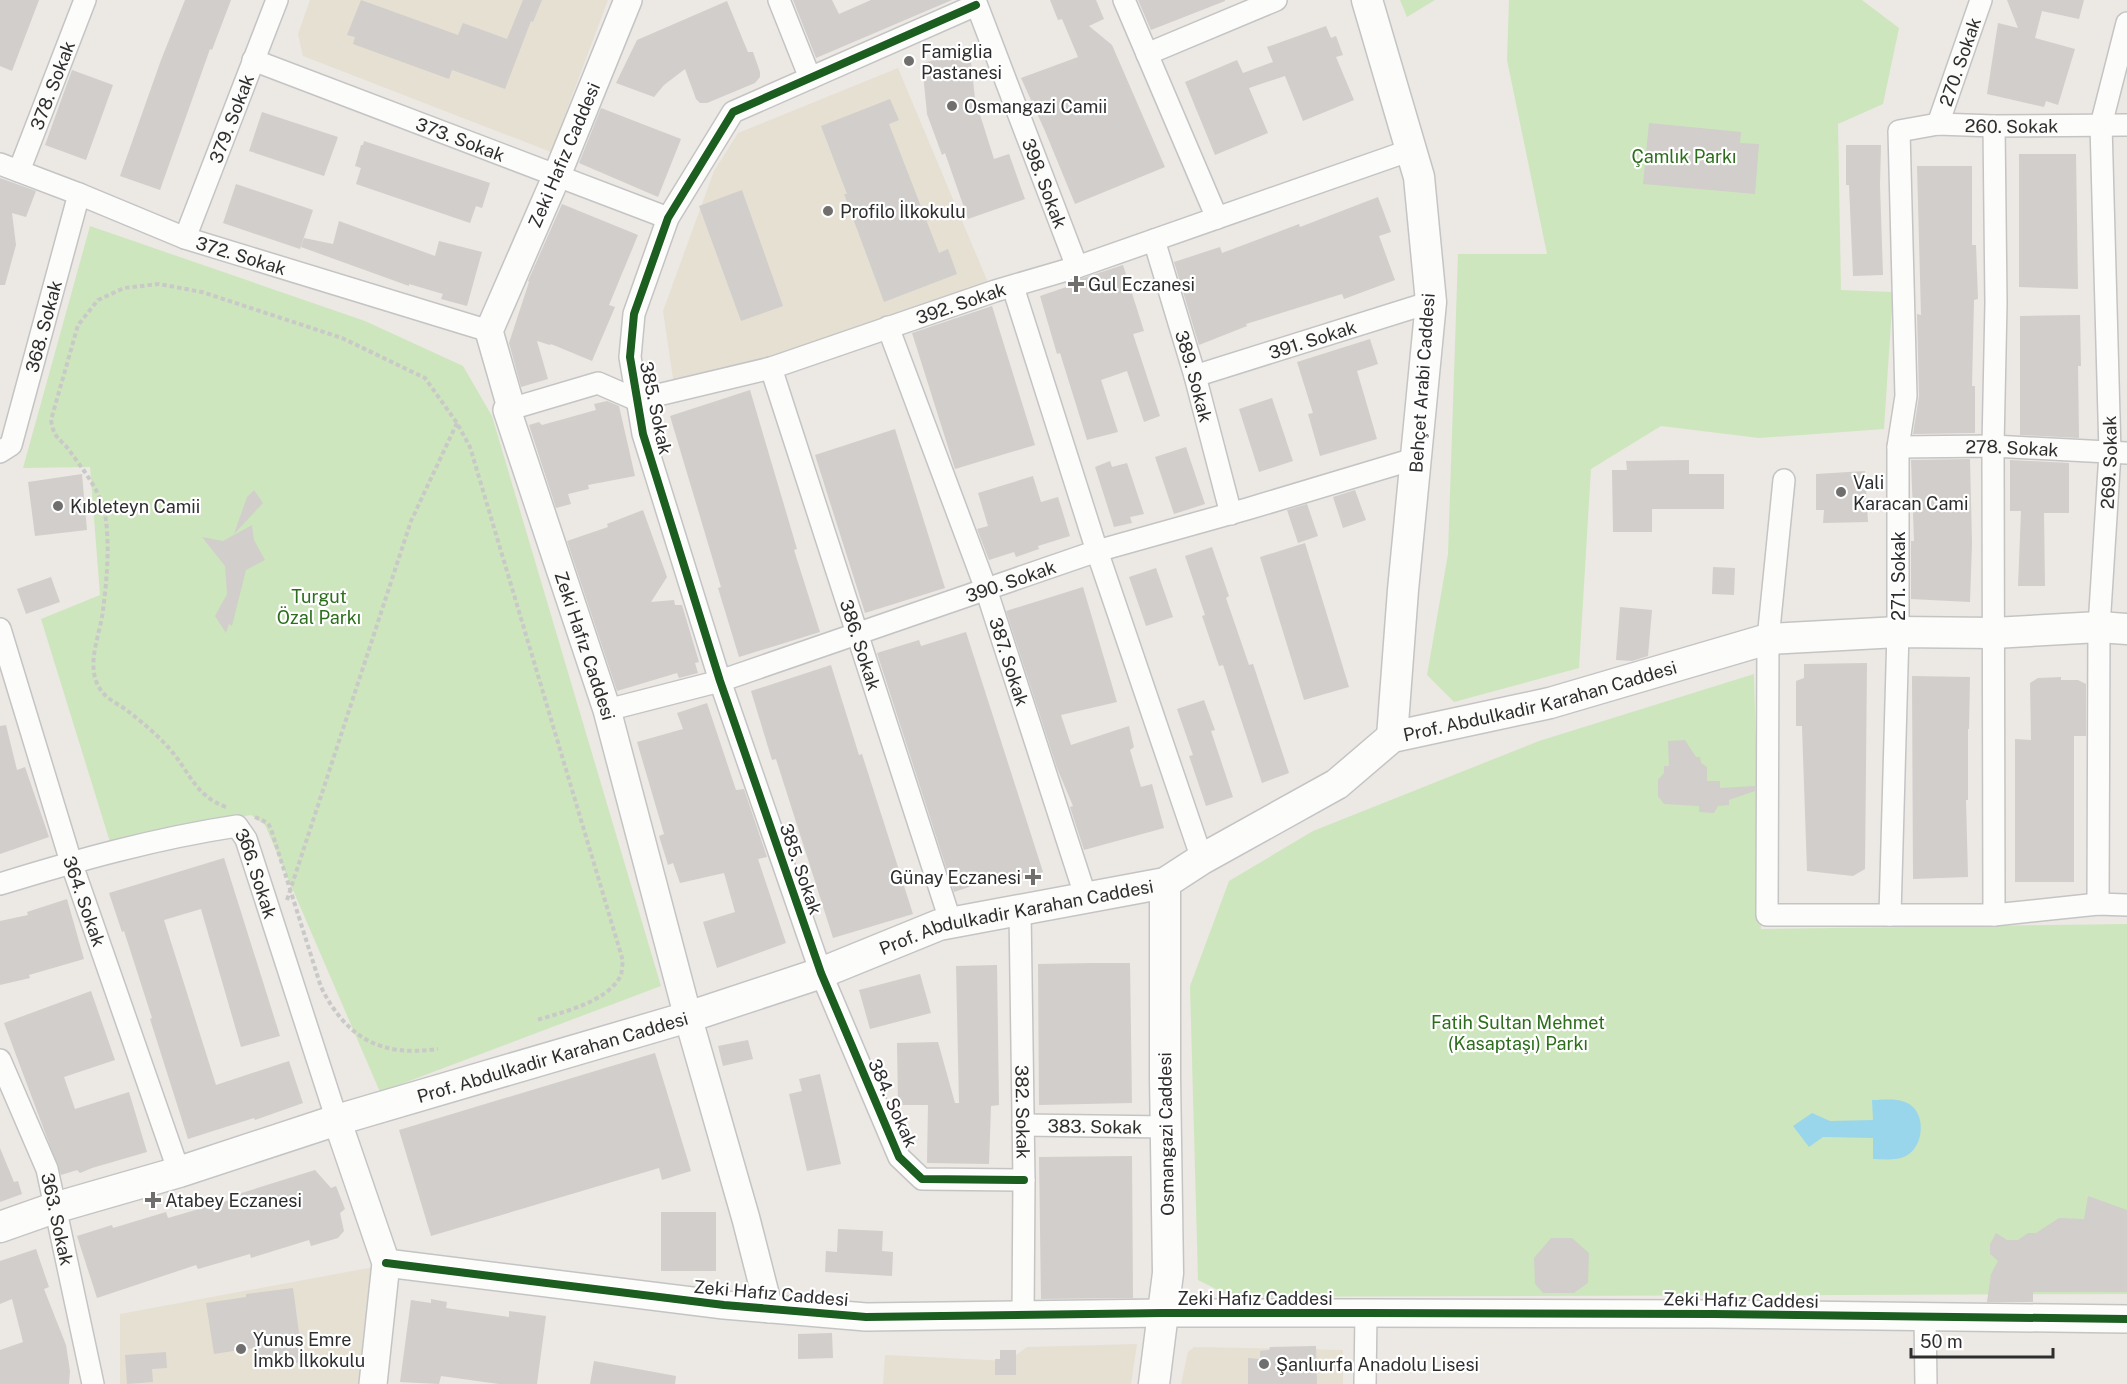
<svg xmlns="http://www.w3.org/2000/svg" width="2127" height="1384" font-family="'Public Sans',sans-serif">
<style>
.education{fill:#e6e0d3}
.green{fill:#cee6be}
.water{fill:#99d6ec}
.building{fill:#d1cecb}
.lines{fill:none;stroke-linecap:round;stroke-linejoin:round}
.minor-casing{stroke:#c5c4c5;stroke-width:24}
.tertiary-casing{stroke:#c5c4c5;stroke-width:30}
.secondary-casing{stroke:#c5c4c5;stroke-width:33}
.path{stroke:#c9c9c8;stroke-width:4;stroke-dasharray:4.5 3;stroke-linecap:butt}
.minor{stroke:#fcfcfb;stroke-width:21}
.tertiary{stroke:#fcfcfb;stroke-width:27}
.secondary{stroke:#fcfcfb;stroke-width:30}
.cycleway-casing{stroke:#fff;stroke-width:11}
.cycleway{stroke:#1b5e20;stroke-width:8}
.poi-dot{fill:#706f6e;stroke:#fff;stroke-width:2}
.labels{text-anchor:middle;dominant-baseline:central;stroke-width:4.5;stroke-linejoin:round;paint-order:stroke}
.poi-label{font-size:18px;fill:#2e2e2e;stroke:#fff;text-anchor:start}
.street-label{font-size:18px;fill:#2e2e2e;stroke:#fff}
.park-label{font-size:18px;fill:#2c6e1b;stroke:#fff}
</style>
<rect width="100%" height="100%" fill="#ece8e4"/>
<path class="education" d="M310 0H608L551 152 303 56 298 34Z
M898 68 989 285 752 370 674 385 663 311 714 171 738 133Z
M374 1267 358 1384H120V1314Z
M1137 1344 1131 1384H883L885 1355 1008 1361 1027 1347Z
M1194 1347 1343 1350V1384H1181L1188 1352Z"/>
<path class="green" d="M1400 0H1435L1407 17Z
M1509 0H1862L1899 28 1883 104 1838 124 1841 290 1893 292 1884 429 1759 438 1661 426 1591 469 1579 668 1454 702 1427 675 1448 554 1458 254H1547L1507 60Z
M90 226 365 321 463 366 492 416 661 986 380 1092 265 825 251 815 110 842 41 619 100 595 90 467 23 468Z
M1754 674 1761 929 2127 924V1294L1232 1297 1198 1280 1190 986 1229 881 1313 831 1539 741Z"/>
<path class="water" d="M1872 1100C1882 1100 1895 1098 1905 1102 1927 1110 1925 1146 1906 1156 1896 1161 1884 1159 1873 1159V1138L1823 1137 1809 1147 1793 1126 1812 1113 1830 1121 1873 1120Z"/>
<path class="building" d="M0 0H39L12 71 0 66Z
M185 0H231L212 50 210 49 160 190 120 176 161 60Z
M361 0 458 35 463 23 507 39 523 0H542L533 22 531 21 505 89 452 70 449 79 353 44 355 37 347 35Z
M793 0H832L839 14 871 0H952L816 58Z
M1050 0H1096L1104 19 1089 26 1112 45 1165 167 1075 204 1045 131 1021 78 1078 57 1062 19 1058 20Z
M1138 0H1225V1L1151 30Z
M2007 0H2084L2079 19 2042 11 2035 38 2075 49 2058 105 2046 101 2044 107 1987 94 1998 23 2018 28Z
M727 1 745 45 748 52H753L760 72V77L755 83 707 103H700L696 99 685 69 664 85 654 97 616 83 637 40Z
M1326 26 1331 38 1336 36 1343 55 1336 57 1354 100 1303 121 1285 76 1249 88 1268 133 1215 155 1185 82 1237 60 1243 73 1273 62 1267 47Z
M970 52 975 99 994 159 1009 154 1025 199 968 219 945 153 942 155 927 114 922 63Z
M72 70 113 85 86 160 45 145Z
M890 99 899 120 889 124 939 253 948 249 957 274 884 302 844 194H847L821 126Z
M601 108 681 139 658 197 579 163Z
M262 112 338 137 324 176 249 151Z
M1649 123 1741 132 1740 143 1759 144 1755 194 1643 184Z
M364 141 490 183 482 208 476 206 470 223 356 184 361 168 355 166 361 145H363Z
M1846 145H1881L1880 185 1883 275 1853 276 1849 185H1846Z
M2019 154H2076L2078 289 2019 287Z
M1917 166H1972V245H1976L1978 299 1974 300 1972 386H1975V433L1913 434 1919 396 1917 314 1921 315Z
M0 178 36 191 26 217 12 213 16 245 5 285H0Z
M236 184 313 210 300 249 223 223Z
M742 190 783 306 741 321 699 206Z
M1378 197 1391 232 1379 236 1395 280 1344 299 1342 294 1246 324 1247 326 1199 345 1174 262 1220 247 1222 253 1299 224 1300 227Z
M562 204 638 235 609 305 615 307 592 361 551 344 550 345 537 341 548 379 521 387 509 343 529 282 528 281Z
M339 221 435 256 439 241 482 252 467 306 441 299 443 294 409 284V286L301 247 304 238 333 244Z
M1123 265 1144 331 1133 334 1160 416 1144 422 1127 371 1101 380 1118 432 1087 440 1060 353 1057 354 1040 296 1081 282 1080 279Z
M992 306 1035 445 955 469 912 333Z
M2080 315 2081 366H2078L2079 438 2020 435V316Z
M1370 339 1378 364 1357 371 1377 439 1320 456 1308 414 1313 413 1297 362Z
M750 390 797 549 794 550 820 632 739 657 718 588 721 587 670 416Z
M1272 398 1293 461 1259 472 1239 409Z
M607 401 619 406 635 476 588 485 589 489 568 494 571 504 556 508 529 425 539 422 542 425 596 410 594 404Z
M895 429 945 588 865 613 815 455Z
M1186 447 1205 504 1174 514 1155 457Z
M1970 459 1972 544 1970 602 1911 599V541H1914L1911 460Z
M1689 460V474H1724V509H1652V532H1613L1612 470H1627L1626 461Z
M2010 460 2069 463V513H2044L2045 586H2018L2021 511H2010Z
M1110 461 1112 467 1127 463 1144 514 1130 517 1132 523 1114 527 1095 467Z
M1865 471 1868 522 1823 523 1824 510H1816V474Z
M82 474 87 530 35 536 28 482Z
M1033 476 1041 502 1058 497 1070 536 1038 546 1039 549 1016 557 1014 552 989 560 977 529 988 526 978 493Z
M254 490 263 503 234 534 247 497Z
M1355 490 1366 520 1343 528 1333 497Z
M1307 504 1318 536 1298 543 1287 510Z
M643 510 667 577 651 602 674 600 675 605H682L699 662 695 663 698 673 679 678 677 673 617 691 567 541 608 527 607 524Z
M252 525 254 540 265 560 246 570 232 626 229 624 226 633 215 616 227 594 225 566 202 537 223 541Z
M1305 543 1349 687 1304 700 1260 557Z
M1212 547 1229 596 1226 598 1249 665 1253 664 1289 773 1262 783 1223 665 1219 666 1202 616 1205 615 1185 556Z
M1713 567 1735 568 1734 595 1712 594Z
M1156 568 1173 617 1146 626 1129 577Z
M51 577 60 602 26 614 17 589Z
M1083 587 1117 702 1061 715 1071 745 1129 726 1134 747 1130 750 1141 787 1152 784 1164 828 1084 850 1070 807 1073 806 1057 768 1006 611Z
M1620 607 1652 610 1648 656 1632 661 1616 660Z
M966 632 1043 872 999 886 996 878 954 892 877 653 919 640 921 646Z
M1867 663 1865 869 1853 876 1807 871 1802 726H1796V681L1804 678V664Z
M831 665 859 755 862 754 913 914 833 938 776 759 772 760 751 691Z
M1912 676 1970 677 1969 729H1968V800H1966L1968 877 1913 879Z
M2061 677V680H2078L2086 684V736H2074V882H2015V739L2031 740 2030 683 2038 678Z
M1204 700 1215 730 1211 731 1233 797 1206 806 1189 756 1193 755 1177 709Z
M707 703 736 790 744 789 767 857 758 859 786 943 717 968 703 922 735 912 724 873 680 883 673 863 668 865 659 836 664 834 637 742 683 729 677 713Z
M6 725 17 770 25 767 49 837 0 854V726Z
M1685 740 1696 757H1700L1701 763 1707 767V781H1720V788L1755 786V791L1729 800V805L1718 806 1714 813 1699 812V806L1664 804 1658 796V780L1664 773V766H1669L1668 741Z
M224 858 280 1036 241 1047 201 909 164 920 216 1085 289 1061 303 1103 255 1120 254 1118 188 1139 150 1019 152 1018 124 931 122 932 109 893Z
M67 899 84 959 29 975 30 978 0 985V921L28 915 27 912Z
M1093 963H1130L1132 1103 1039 1105 1038 964Z
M997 965 999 1105 991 1106 989 1164 927 1163 928 1105H898L897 1043 938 1042 955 1103H959L956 966Z
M920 974 931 1013 870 1029 859 990Z
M91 991 115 1060 64 1077 75 1109 129 1092 147 1152 92 1168 80 1173 77 1170 61 1175 4 1023Z
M748 1040 753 1059 723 1066 718 1046Z
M655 1053 691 1171 662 1180 659 1168 431 1236 399 1130Z
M820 1074 841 1164 807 1171 789 1094 802 1091 799 1079Z
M0 1148 14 1182 18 1181 22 1194 0 1202Z
M1132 1156 1133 1298 1041 1299 1039 1157Z
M315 1170 331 1188 336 1186 345 1209 340 1213 344 1231 338 1238 311 1246 309 1240 251 1258 250 1254 198 1269 196 1265 97 1298 77 1236 112 1225 113 1228 166 1212 168 1218 233 1199 232 1196Z
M2088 1196 2127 1210V1292H2033V1302H1987L1991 1274 1998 1261 1990 1254V1244L1996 1233 2007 1240H2018L2028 1233H2036L2059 1218 2084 1219Z
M661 1212H716V1271H661Z
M838 1229 883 1231 882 1251 893 1252 892 1276 825 1272 826 1251 837 1252Z
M1551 1238H1572L1589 1253 1588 1283 1574 1293H1543L1535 1284 1534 1258Z
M36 1249 49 1287 44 1289 66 1345 70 1371 69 1384H0V1350L23 1342 12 1299 0 1304V1261Z
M293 1288 303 1362 256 1368 253 1348 214 1354 206 1303 246 1297V1294Z
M431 1299 447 1302 446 1308 509 1317V1311L546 1316 537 1384H499L441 1376 439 1384 400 1382 411 1300 431 1303Z
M832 1333 833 1358 798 1359V1334Z
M1316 1346 1317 1384H1248V1358L1260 1359V1351L1269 1350 1270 1347Z
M1000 1350H1016V1375H995V1359H1000Z
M166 1352 167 1368 152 1369 153 1382 127 1384 125 1355Z
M594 1361 676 1376 675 1384H590Z"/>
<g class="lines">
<g class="minor-casing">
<g id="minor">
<path d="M779 0 810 78"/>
<path id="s1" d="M975 0 1077 267"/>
<path d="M1124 0 1217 218"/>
<path d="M976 5 733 112 668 218 634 314 630 357 643 434 720 681 821 973 899 1157 922 1179 1024 1180"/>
<path d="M1147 54 1276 0"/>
<path id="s2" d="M253 60 668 218"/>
<path id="s3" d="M1938 124 1981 0"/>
<path d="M1994 126 1996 303 1993 446 1994 915"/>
<path id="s4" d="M0 164 79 194 185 238 489 331"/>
<path id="s5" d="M19 171 85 0"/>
<path id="s6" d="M185 238 277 0"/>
<path id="s7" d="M1154 240 1195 376 1231 514"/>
<path d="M1013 287 1097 551 1202 859"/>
<path id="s8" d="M888 327 986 589 1086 898"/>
<path id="s9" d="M771 368 951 923"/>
<path id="s10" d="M1195 376 1431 302"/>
<path id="s11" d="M507 410 598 383 637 400 771 368 995 291 1077 267 1411 150"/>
<path id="s12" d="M1898 447 1993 446 2127 453"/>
<path id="s13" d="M0 452 11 445 79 194"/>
<path d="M1784 480 1768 639 1767 915H1994L2098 904 2127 905"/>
<path id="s14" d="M0 629 71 862 179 1172"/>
<path id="s15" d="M607 710 720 681 1097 551 1247 509 1417 458"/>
<path id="s16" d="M0 884C78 860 157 838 237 826L246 839 337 1120"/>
<path id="s17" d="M2098 904 2099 627 2110 453 2101 125 2127 23"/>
<path id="s18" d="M1020 910 1024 1180 1023 1315"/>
<path id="s19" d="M1890 915 1898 632V447L1906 396 1899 131 1938 124 1994 126 2127 125"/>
<path id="s20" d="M0 1060 47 1169 93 1384"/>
<path id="s21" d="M1023 1125 1166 1127"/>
<path d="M1925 1317 1926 1384"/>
<path d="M1365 1384 1366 1313"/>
</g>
</g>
<g class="tertiary-casing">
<g id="tertiary">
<path id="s22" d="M628 0 557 175 489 331 510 404 507 410 607 710 688 1017 746 1219 769 1309"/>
<path d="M337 1120 386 1263 373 1384"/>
<path d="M386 1263 724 1305 866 1317 1163 1313H1366L1713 1314 2127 1319"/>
</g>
</g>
<g class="secondary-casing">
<g id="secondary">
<path d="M1367 0 1419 177 1431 302 1403 590 1392 737"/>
<path id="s23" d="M0 1227 54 1208 179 1172 337 1120 688 1017 821 973 939 925 1165 883 1202 859 1337 784 1392 737 1550 703 1768 639 1898 632 1994 633 2099 627 2127 629"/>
<path d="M1154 1384 1168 1273 1165 1077V883"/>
</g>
</g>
<path class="path" d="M226 807C193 795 189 769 167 746 156 734 142 722 129 712 122 706 110 701 103 693 83 669 100 637 103 610 107 579 110 544 105 514 101 492 82 468 69 450 59 437 54 439 51 420L78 325 98 300 124 288 159 284 202 292 342 338 425 378 457 423 470 447 623 961C622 965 622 971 621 975 608 1002 563 1012 537 1020
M255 817 268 823 271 829 321 987C347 1039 381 1057 438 1049
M287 900 411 521 457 423"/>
<use href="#minor" class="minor"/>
<use href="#tertiary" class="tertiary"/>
<use href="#secondary" class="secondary"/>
<g class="cycleway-casing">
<path id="cycleway" d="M976 5 733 112 668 218 634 314 630 357 643 434 720 681 821 973 899 1157 922 1179 1024 1180
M386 1263 724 1305 866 1317 1163 1313H1366L1713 1314 2127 1319"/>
</g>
<use href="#cycleway" class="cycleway"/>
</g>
<g class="poi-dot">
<circle cx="909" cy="61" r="6"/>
<circle cx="952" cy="106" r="6"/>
<circle cx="828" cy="211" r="6"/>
<path d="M1073 275h6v6h6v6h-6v6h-6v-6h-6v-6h6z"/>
<circle cx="1841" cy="492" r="6"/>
<circle cx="58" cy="506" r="6"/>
<path d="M1030 868h6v6h6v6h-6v6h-6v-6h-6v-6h6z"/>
<path d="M150 1191h6v6h6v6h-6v6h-6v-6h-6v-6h6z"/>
<circle cx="241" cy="1349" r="6"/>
<circle cx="1264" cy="1364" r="6"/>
</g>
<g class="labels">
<g class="poi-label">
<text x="921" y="51">Famiglia<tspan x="921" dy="21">Pastanesi</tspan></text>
<text x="964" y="106">Osmangazi Camii</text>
<text x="840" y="211">Profilo İlkokulu</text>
<text x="1088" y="284">Gul Eczanesi</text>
<text x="1853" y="482">Vali<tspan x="1853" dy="21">Karacan Cami</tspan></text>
<text x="70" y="506">Kıbleteyn Camii</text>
<text x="1021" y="877" text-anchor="end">Günay Eczanesi</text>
<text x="165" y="1200">Atabey Eczanesi</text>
<text x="253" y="1339">Yunus Emre<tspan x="253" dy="21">İmkb İlkokulu</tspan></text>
<text x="1276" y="1364">Şanlıurfa Anadolu Lisesi</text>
</g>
<g class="street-label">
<text stroke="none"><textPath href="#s3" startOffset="66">270. Sokak</textPath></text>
<text stroke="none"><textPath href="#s5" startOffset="92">378. Sokak</textPath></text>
<text stroke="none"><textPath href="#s6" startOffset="128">379. Sokak</textPath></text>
<text stroke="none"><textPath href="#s19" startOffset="898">260. Sokak</textPath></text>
<text stroke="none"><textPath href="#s2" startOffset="222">373. Sokak</textPath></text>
<text transform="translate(564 155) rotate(-67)">Zeki Hafız Caddesi</text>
<text stroke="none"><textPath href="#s1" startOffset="196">398. Sokak</textPath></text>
<text stroke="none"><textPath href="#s4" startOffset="258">372. Sokak</textPath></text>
<text stroke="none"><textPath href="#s11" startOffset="476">392. Sokak</textPath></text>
<text stroke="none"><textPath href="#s13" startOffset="136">368. Sokak</textPath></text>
<text stroke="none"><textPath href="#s10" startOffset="123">391. Sokak</textPath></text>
<text stroke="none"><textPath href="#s7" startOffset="142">389. Sokak</textPath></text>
<text transform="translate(1422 383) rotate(-86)">Behçet Arabi Caddesi</text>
<text transform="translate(656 408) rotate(78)">385. Sokak</text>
<text stroke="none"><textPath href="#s12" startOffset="114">278. Sokak</textPath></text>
<text stroke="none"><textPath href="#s17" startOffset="442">269. Sokak</textPath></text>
<text transform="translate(1898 576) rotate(-90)">271. Sokak</text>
<text stroke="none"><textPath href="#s15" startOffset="424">390. Sokak</textPath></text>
<text stroke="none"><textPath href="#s22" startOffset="690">Zeki Hafız Caddesi</textPath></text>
<text stroke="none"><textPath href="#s9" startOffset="291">386. Sokak</textPath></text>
<text stroke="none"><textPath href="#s8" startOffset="356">387. Sokak</textPath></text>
<text stroke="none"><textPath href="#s23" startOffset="1640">Prof. Abdulkadir Karahan Caddesi</textPath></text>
<text transform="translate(801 869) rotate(71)">385. Sokak</text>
<text stroke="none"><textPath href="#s16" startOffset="296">366. Sokak</textPath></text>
<text stroke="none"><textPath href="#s14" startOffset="285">364. Sokak</textPath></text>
<text stroke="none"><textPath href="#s23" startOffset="1064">Prof. Abdulkadir Karahan Caddesi</textPath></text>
<text stroke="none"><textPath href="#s23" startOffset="578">Prof. Abdulkadir Karahan Caddesi</textPath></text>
<text transform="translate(893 1103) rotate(66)">384. Sokak</text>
<text stroke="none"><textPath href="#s18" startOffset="202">382. Sokak</textPath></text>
<text stroke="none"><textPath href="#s21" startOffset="72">383. Sokak</textPath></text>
<text transform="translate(1166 1134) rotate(-91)">Osmangazi Caddesi</text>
<text stroke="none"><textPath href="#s20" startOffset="170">363. Sokak</textPath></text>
<text transform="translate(771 1293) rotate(5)">Zeki Hafız Caddesi</text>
<text x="1255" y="1298">Zeki Hafız Caddesi</text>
<text transform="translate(1741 1300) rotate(1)">Zeki Hafız Caddesi</text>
</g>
<g class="park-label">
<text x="1684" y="156">Çamlık Parkı</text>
<text x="319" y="596">Turgut<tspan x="319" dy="21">Özal Parkı</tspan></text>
<text x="1518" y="1022">Fatih Sultan Mehmet<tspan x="1518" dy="21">(Kasaptaşı) Parkı</tspan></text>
</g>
</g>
<path d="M1911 1348v9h142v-9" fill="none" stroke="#2e2e2e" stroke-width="3"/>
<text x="1920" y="1348" font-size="18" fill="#2e2e2e" stroke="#ffffff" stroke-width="4.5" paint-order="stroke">50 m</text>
</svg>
